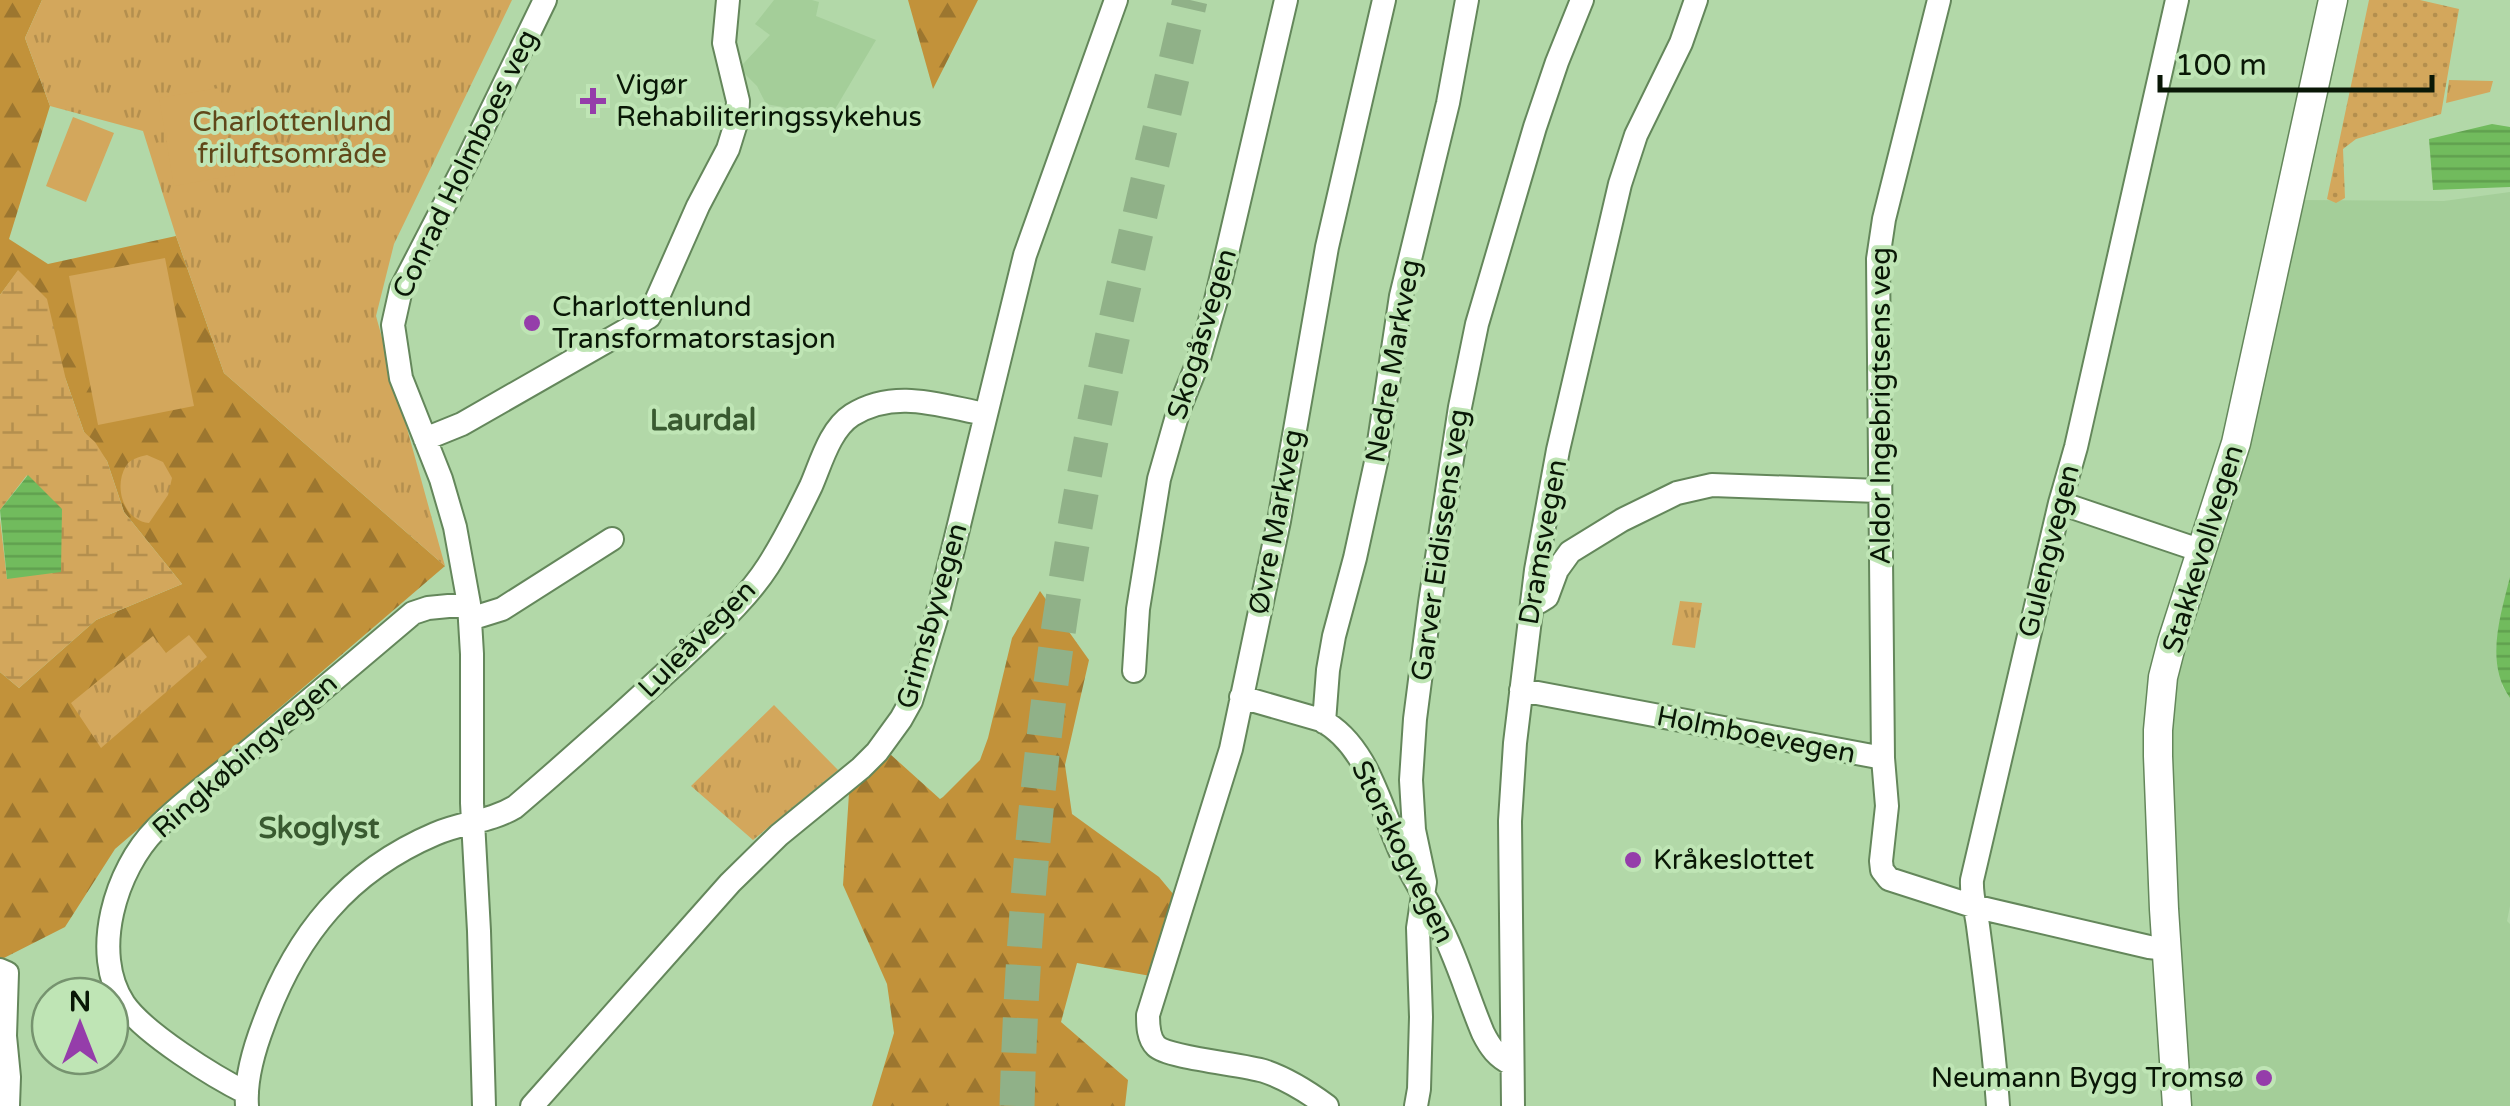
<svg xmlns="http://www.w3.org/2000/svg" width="2510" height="1106" font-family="'Varela Round',sans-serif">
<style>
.built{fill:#a4ce99}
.grass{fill:url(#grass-dots)}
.forest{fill:url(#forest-firs)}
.wetland{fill:url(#wetland-marsh)}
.park{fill:url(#park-tufts)}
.pitch{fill:#d3a75c}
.water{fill:url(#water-rules)}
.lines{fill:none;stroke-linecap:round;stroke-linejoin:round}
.primary-tunnel{stroke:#90b188;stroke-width:35;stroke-dasharray:35 18;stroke-linecap:butt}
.minor-casing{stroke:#64875b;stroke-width:26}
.tertiary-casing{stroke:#64875b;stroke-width:31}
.minor{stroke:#fff;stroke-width:22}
.tertiary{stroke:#fff;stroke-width:28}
.poi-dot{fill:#953daa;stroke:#bfe5b5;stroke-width:4}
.labels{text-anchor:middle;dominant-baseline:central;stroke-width:8;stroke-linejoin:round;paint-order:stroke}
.poi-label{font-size:28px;fill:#091706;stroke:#bfe5b5;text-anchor:start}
.park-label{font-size:28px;fill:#604719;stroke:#bfe5b5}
.street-label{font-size:28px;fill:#091706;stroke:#bfe5b5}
.neighbourhood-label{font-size:30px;font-weight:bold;fill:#395a30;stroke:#bfe5b5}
</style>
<defs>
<pattern id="grass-dots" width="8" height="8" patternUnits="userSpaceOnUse" patternTransform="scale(2.5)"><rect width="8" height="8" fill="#d3a75c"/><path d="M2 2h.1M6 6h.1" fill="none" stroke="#b48f4e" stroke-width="1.8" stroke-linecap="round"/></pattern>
<pattern id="forest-firs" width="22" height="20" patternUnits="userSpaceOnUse" patternTransform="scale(2.5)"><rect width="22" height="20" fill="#c2923a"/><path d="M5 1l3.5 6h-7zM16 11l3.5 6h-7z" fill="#9c762f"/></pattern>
<pattern id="wetland-marsh" width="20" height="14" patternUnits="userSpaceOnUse" patternTransform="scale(2.5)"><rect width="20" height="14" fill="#d3a75c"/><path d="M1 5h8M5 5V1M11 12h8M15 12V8" fill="none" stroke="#b48f4e"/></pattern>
<pattern id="park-tufts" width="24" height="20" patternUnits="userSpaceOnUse" patternTransform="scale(2.5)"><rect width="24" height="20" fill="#d3a75c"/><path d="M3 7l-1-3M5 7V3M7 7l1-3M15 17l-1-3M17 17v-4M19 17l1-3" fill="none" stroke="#b48f4e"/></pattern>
<pattern id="water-rules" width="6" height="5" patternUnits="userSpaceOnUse" patternTransform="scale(2.5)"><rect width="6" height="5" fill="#71bb5d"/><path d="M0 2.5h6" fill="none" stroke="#60a04f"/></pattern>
</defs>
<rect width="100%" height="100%" fill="#b2d8a8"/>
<path class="built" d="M774 0H812L819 2 816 16 876 40 831 116 766 104 757 86 743 72V64L770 35 755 24Z
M2510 192V577L2502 612V686L2510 698V906L2507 921 2510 924V1106H2178L2158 674 2298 200 2444 201Z"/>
<path class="grass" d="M2369 0H2420L2459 9 2441 114 2356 139 2343 149 2345 198 2336 203 2327 199Z"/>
<path class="forest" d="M0 0H42L25 38 50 106 9 239 48 264 176 236 224 373 445 566 115 849 65 927 0 960V672L19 688 96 620 182 584 124 512 107 461 84 432 66 380 18 271 0 295Z
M908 0H978L933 89Z
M1040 591 1089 660 1065 765 1072 814 1159 877 1179 901 1162 978 1077 963 1061 1022 1128 1080 1125 1106H872L894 1033 887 984 843 885 850 778 890 754 940 799 943 797 980 760 988 738 1012 638Z"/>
<path class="wetland" d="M18 270 47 299 66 380 84 432 95 442 107 461 124 512 182 584 96 620 19 688 0 672V519L7 579 27 475 0 510V295Z"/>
<path class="park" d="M42 0H512L394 244 376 316 445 566 224 373 176 236 143 131 50 106 25 38Z
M2449 80 2493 81 2490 92 2446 103Z
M147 455 163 462 172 478 168 495 149 523C124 521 113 487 126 466 130 459 139 457 147 455Z
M1680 601 1702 603 1695 648 1672 645Z
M189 635 207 657 101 748 71 703 153 636 166 653Z
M774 705 838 770 753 840 691 786Z"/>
<path class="pitch" d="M219 88 235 175 174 186 159 98Z
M73 117 114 133 86 202 46 186Z
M165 258 194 406 98 425 69 276Z"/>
<path class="water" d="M2492 124 2510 127V187L2433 190 2429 139Z
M28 475 62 509 61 572 7 579 0 510Z
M2510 577V698C2485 663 2500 617 2510 577Z"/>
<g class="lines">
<path class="primary-tunnel" d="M1017 1106C1023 887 1047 667 1089 451 1118 300 1156 150 1190 0"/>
<g class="minor-casing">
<path id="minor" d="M425 439 462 424 649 317 698 206 728 149 737 120 738 101 724 43 728 0
M2060 503 2202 551
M1532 602H1539L1547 597 1557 570 1570 552 1622 520 1677 493 1712 485 1879 491
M470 619 502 609 612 539
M1134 671 1138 609 1159 479 1179 409 1198 362 1216 300 1286 0
M1521 690 1883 758 1887 806 1881 861 1882 870 1889 879 1973 906 2149 947 2167 949
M1241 697 1321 720C1369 745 1381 811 1403 857 1413 878 1426 897 1436 918 1456 954 1467 995 1483 1033 1490 1047 1497 1057 1512 1064
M1324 722 1328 670 1334 636 1355 558 1376 462 1401 296 1448 103 1467 0
M1883 758 1878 259 1884 219 1939 0
M0 970 7 973 5 1036 9 1077 8 1106
M247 1093C214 1077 144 1033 124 1004 90 953 116 869 156 829 184 800 219 776 250 750 304 705 359 659 413 613L428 608 469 604
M247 1106C245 1078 254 1049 264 1023 296 935 348 871 435 834 462 822 490 822 515 807 571 759 626 710 680 660 710 631 745 602 768 566 784 541 798 513 811 486 821 463 830 429 852 415 895 388 941 406 985 414
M484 1106 479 931 472 803V654L469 604 455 527 441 479 401 378 393 325 401 289 467 161 545 0
M532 1106 730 883 779 835 861 768 877 752 901 719 911 701 936 619 1025 255 1116 0
M1327 1106C1308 1092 1288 1079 1264 1071 1242 1064 1168 1058 1156 1046 1148 1038 1148 1025 1148 1015L1231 749 1279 521 1327 247 1384 0
M1416 1106 1419 1089 1421 1017 1418 928 1425 882 1414 830 1411 780 1415 719 1430 603 1460 407 1477 324 1535 127 1557 62 1582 0
M1513 1106 1510 821 1515 743 1536 570 1558 450 1620 184 1636 135 1681 43 1696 0
M1998 1106C1994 1046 1986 986 1978 926 1976 910 1971 896 1972 880L2060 503 2076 447 2177 0"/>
</g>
<g class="tertiary-casing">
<path id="tertiary" d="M2177 1106 2164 909 2158 756V730L2163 677 2172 642 2236 443 2333 0"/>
</g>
<use href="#minor" class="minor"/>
<use href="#tertiary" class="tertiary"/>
</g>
<g class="poi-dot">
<path d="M588 86h10v10h10v10h-10v10h-10v-10h-10v-10h10z"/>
<circle cx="532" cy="323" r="10"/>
<circle cx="1633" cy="860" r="10"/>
<circle cx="2264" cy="1078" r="10"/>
</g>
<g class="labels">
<g class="poi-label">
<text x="616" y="85">Vigør<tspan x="616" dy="32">Rehabiliteringssykehus</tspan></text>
<text x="552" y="307">Charlottenlund<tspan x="552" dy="32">Transformatorstasjon</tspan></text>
<text x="1653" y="860">Kråkeslottet</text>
<text x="2244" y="1078" text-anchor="end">Neumann Bygg Tromsø</text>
</g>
<g class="park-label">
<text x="292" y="122">Charlottenlund<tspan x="292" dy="32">friluftsområde</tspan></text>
</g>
<g class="street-label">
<text transform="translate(465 164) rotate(-64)">Conrad Holmboes veg</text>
<text transform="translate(1202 334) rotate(-73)">Skogåsvegen</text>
<text transform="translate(1393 361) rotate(-80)">Nedre Markveg</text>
<text transform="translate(1881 406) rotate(-90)">Aldor Ingebrigtsens veg</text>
<text transform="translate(1276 522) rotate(-79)">Øvre Markveg</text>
<text transform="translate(1543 542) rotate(-80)">Dramsvegen</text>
<text transform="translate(1440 545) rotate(-82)">Garver Eidissens veg</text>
<text transform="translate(2203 549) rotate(-73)">Stakkevollvegen</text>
<text transform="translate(2049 551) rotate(-76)">Gulengvegen</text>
<text transform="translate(932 616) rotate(-74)">Grimsbyvegen</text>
<text transform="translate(697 639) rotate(-45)">Luleåvegen</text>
<text transform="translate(1756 735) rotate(11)">Holmboevegen</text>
<text transform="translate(245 756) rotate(-41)">Ringkøbingvegen</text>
<text transform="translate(1403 852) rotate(64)">Storskogvegen</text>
</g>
<g class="neighbourhood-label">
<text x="703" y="420">Laurdal</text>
<text x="319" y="828">Skoglyst</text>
</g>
</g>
<g transform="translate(80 1026)"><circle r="48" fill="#bfe5b5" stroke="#76936f" stroke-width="2.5"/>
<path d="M0-8L18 38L0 25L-18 38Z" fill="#953daa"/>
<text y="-15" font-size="28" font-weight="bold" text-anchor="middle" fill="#091706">N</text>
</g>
<path d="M2160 75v15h272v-15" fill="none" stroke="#091706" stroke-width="5"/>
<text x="2175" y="75" font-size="30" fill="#091706" stroke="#bfe5b5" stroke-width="8" paint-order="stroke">100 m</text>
</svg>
